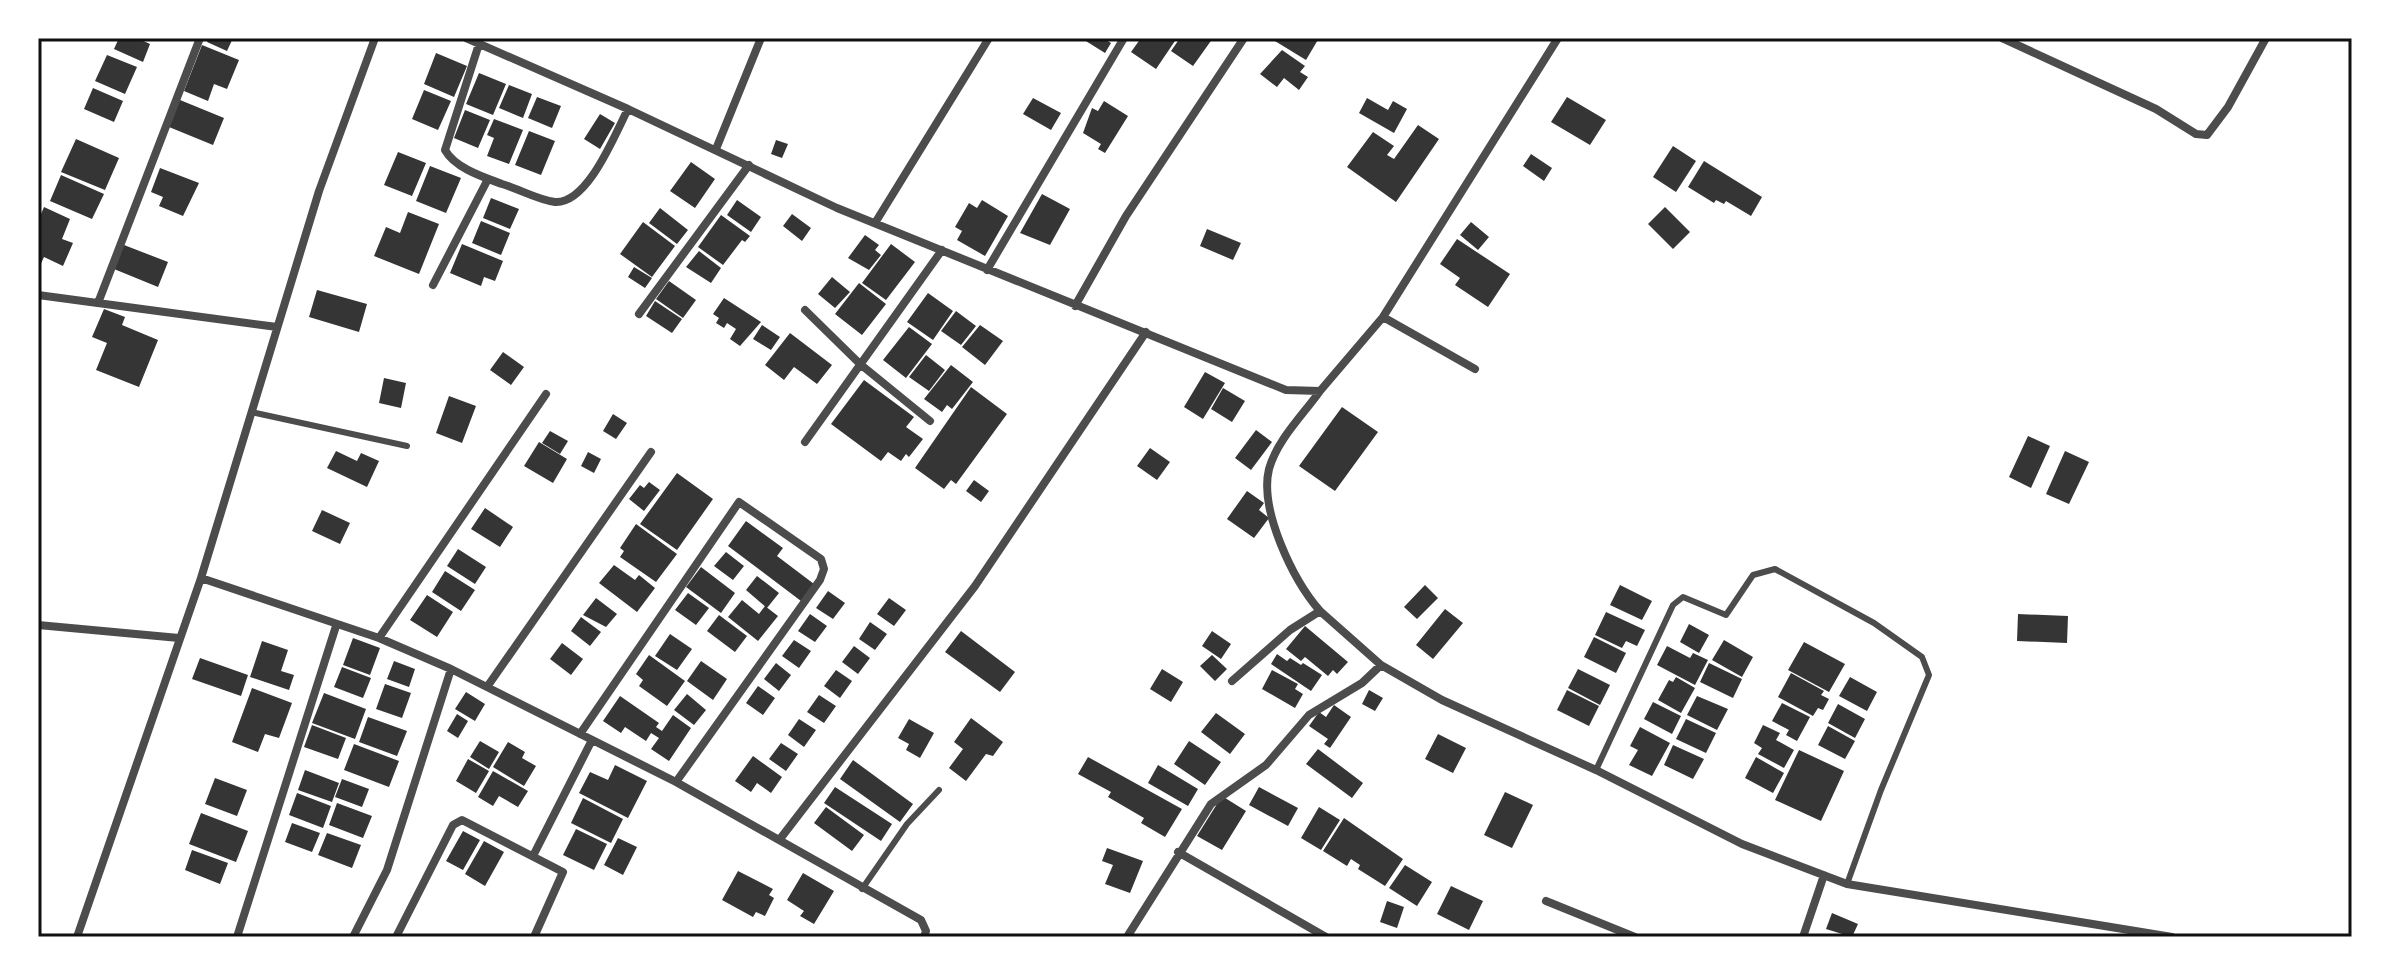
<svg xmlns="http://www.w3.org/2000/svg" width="2390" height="975" font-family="Inter,sans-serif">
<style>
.building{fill:#353535}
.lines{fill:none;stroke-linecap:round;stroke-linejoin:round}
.service{stroke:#4c4c4c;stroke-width:6}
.minor{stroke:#4c4c4c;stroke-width:8}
.neatline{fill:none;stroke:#111;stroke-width:3}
</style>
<rect width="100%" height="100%" fill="#fff"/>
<path class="building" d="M119 38H137L150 44 143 62 114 49Z
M209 38H233L227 51 207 42Z
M1081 38H1103L1111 43 1105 53Z
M1141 38H1177L1156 69 1131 52Z
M1180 38H1213L1193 66 1171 51Z
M1270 38H1319L1306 60Z
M202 45 239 60 227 89 214 84 208 101 184 91Z
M1282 50 1305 66 1300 72 1308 77 1299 90 1284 78 1277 87 1260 74Z
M436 53 467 66 454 97 424 84Z
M107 55 137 67 125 94 95 81Z
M479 73 506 84 493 115 466 104Z
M509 85 532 94 523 118 499 108Z
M93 88 123 101 114 122 84 109Z
M424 90 451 101 438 130 412 119Z
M537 97 561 106 552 128 528 118Z
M1567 97 1606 120 1590 145 1551 122Z
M1033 98 1061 113 1051 130 1023 114Z
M1367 98 1388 110 1393 101 1407 109 1394 133 1359 113Z
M180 100 224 118 213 145 169 127Z
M1104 101 1128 116 1105 153 1098 149 1101 144 1083 133 1092 108 1098 111Z
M465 110 490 120 478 148 454 138Z
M600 114 615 123 600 149 584 139Z
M494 119 523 130 509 164 487 156 494 138 487 135Z
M1418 125 1439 139 1396 202 1347 167 1373 132 1394 146 1387 155 1394 159Z
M529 131 555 141 541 175 515 165Z
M76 139 119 158 105 190 61 172Z
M776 140 788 144 782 158 771 154Z
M1673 146 1696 161 1676 192 1653 177Z
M398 152 426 163 412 196 384 185Z
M1531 154 1552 168 1544 181 1523 166Z
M1704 161 1762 197 1751 216 1726 201 1724 204 1716 200 1714 203 1688 187Z
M691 162 715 179 695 208 670 191Z
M430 166 461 178 446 213 416 201Z
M160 168 199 183 183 216 159 206 163 197 151 192Z
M61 175 104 194 92 219 50 201Z
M1042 194 1070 209 1050 245 1020 233Z
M491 198 519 209 510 229 483 218Z
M737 200 761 217 751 232 727 215Z
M982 200 1008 216 985 256 957 240 962 231 955 227 969 203 977 208Z
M44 207 70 219 62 239 73 243 63 266 44 257 38 270V221Z
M1665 207 1690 232 1673 249 1648 224Z
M660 208 688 230 677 244 649 223Z
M408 212 439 224 419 274 374 256 386 227 400 233Z
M792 214 811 228 802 241 783 226Z
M721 215 750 236 745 242 742 240 723 265 698 247Z
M481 221 510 233 501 255 472 243Z
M643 222 675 246 652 277 620 254Z
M1471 222 1489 237 1478 250 1460 235Z
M1207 229 1241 243 1233 260 1200 246Z
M865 235 879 245 875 250 881 255 869 270 848 258Z
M1457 239 1510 274 1488 307 1455 285 1460 278 1440 264Z
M462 244 503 261 495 281 484 277 481 286 450 273Z
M891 244 915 262 886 300 862 283Z
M124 245 168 262 158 287 114 269Z
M699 251 721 268 711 283 686 267Z
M634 267 652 278 645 288 628 277Z
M832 277 850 292 835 308 818 294Z
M669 281 696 300 683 318 656 299Z
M859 283 886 304 862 335 835 314Z
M317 290 367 304 359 332 309 317Z
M928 293 953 311 933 340 907 322Z
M724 298 761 322 740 346 730 339 736 329 727 323 724 328 716 323 719 318 713 314Z
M655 301 682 319 672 333 646 316Z
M104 309 125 317 122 325 158 340 139 387 96 370 107 343 92 337Z
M956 311 976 326 961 345 941 331Z
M762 325 780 337 771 350 753 339Z
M980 325 1003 341 985 365 962 347Z
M909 327 932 344 906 378 883 360Z
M790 333 832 365 817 384 794 367 784 380 765 365Z
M503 352 524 367 511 385 490 370Z
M926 355 945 370 929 391 909 377Z
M951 365 973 382 952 409 947 405 942 412 924 399Z
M1205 372 1225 383 1203 419 1184 407Z
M384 378 406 383 401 408 379 403Z
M864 380 914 417 906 427 923 439 909 457 906 454 901 461 888 452 881 461 831 424Z
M971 387 1007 414 956 484 951 480 944 489 915 468Z
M1223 388 1245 401 1232 422 1211 409Z
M449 396 476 406 462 443 436 433Z
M1342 407 1378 432 1335 491 1299 466Z
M613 414 627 423 616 439 603 431Z
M1256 430 1272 442 1251 470 1235 458Z
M550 431 568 441 560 454 542 443Z
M2028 436 2050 446 2031 488 2009 477Z
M539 442 567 459 553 483 524 466Z
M1150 448 1170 462 1157 480 1137 466Z
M336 451 357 461 361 453 379 461 367 487 327 468Z
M2065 451 2089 462 2069 504 2046 494Z
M588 452 601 459 594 473 581 466Z
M677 473 713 499 677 550 640 524Z
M974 480 989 491 981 502 966 491Z
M649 482 660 490 644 511 629 499 640 485 644 488Z
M1247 491 1264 503 1259 510 1269 518 1254 538 1227 519Z
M485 508 513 527 500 547 471 529Z
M322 510 350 523 340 544 312 531Z
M746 521 783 548 777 556 814 584 801 601 728 546Z
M636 524 677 554 656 582 620 557 624 551 620 548Z
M458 549 486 567 475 584 447 566Z
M726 552 744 566 733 580 714 566Z
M614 565 635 580 639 575 655 588 637 612 599 583Z
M701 567 735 593 721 613 686 587Z
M445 571 475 590 461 611 432 592Z
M757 576 779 593 767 608 746 590Z
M1425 585 1438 598 1417 619 1404 607Z
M1620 585 1652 601 1642 620 1610 605Z
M828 591 845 603 833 619 816 608Z
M688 593 709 608 696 625 675 610Z
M427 595 453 612 437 637 410 620Z
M596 598 617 614 606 627 583 615Z
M889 598 906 610 894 626 877 614Z
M742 600 759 614 765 606 778 616 758 641 728 617Z
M1445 609 1463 623 1433 659 1416 645Z
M1606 612 1645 630 1637 646 1626 641 1622 648 1595 635Z
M810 614 827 626 815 642 798 631Z
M2018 614 2068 616 2067 643 2017 641Z
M719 615 747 636 735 652 707 631Z
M581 617 601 632 590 646 571 631Z
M870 622 887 634 875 650 859 639Z
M1689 624 1709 635 1699 653 1680 642Z
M1305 626 1348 662 1337 674 1333 670 1328 676 1305 657 1301 661 1286 649Z
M961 631 1015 672 1000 692 945 652Z
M1212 631 1231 644 1221 659 1202 646Z
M670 634 692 649 677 670 655 656Z
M1594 637 1626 653 1616 673 1584 657Z
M353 638 380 648 370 675 343 665Z
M794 640 811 651 799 668 782 656Z
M1724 640 1753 657 1742 677 1712 660Z
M262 641 288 650 281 671 294 675 289 690 250 677Z
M1804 642 1845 664 1829 692 1788 670Z
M562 643 583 659 571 675 550 659Z
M854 646 870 658 858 674 842 662Z
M1667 646 1690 658 1693 653 1708 660 1695 685 1657 665Z
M1277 654 1287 661 1290 658 1301 665 1303 663 1322 675 1311 691 1271 664Z
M649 655 685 681 667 706 639 686 643 680 636 674Z
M1212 655 1227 669 1215 681 1200 666Z
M200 658 248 675 241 696 192 679Z
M394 661 415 669 409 687 387 679Z
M701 661 727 679 713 700 687 681Z
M776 663 791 675 779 691 764 679Z
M1709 663 1742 679 1733 698 1700 682Z
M342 667 371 678 363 698 334 687Z
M1162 669 1183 682 1171 702 1150 689Z
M1578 669 1610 685 1600 705 1568 688Z
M836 670 852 681 840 698 824 686Z
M1272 670 1298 684 1295 689 1303 694 1295 708 1262 689Z
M1791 673 1824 691 1821 695 1829 699 1823 710 1818 708 1813 716 1778 697Z
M1676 677 1695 688 1681 713 1658 700 1669 680 1673 682Z
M1850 677 1877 692 1867 711 1839 696Z
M385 684 411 693 402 718 376 709Z
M758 686 775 698 763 715 746 703Z
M252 688 292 703 279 738 265 734 258 752 232 742Z
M1369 690 1383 698 1375 711 1362 704Z
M1567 690 1599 706 1589 726 1557 710Z
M466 692 485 704 475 721 455 709Z
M324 693 366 709 355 739 312 723Z
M687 694 706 710 694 725 674 710Z
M819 695 836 706 824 723 807 712Z
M620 696 659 723 656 727 662 731 673 715 691 728 669 761 651 749 659 738 651 733 646 741 625 727 621 733 603 721Z
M1697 696 1728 709 1717 730 1687 715Z
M1653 702 1681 716 1672 734 1644 719Z
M1782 703 1810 717 1797 741 1786 735 1789 730 1772 721Z
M1838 704 1865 719 1855 738 1828 723Z
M1334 705 1351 717 1330 748 1324 744 1328 739 1309 726 1319 712 1326 717Z
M1216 713 1245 734 1230 754 1201 732Z
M457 714 468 721 458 738 447 731Z
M368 717 407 731 397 756 359 742Z
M971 718 1003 742 993 756 986 754 966 781 949 768 963 749 954 742Z
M799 719 816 730 804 747 788 735Z
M909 719 934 733 920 758 906 750 909 744 898 738Z
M1686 719 1716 733 1706 753 1676 739Z
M312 725 346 738 338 759 304 747Z
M1763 725 1780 733 1776 740 1794 750 1784 768 1758 754 1762 748 1754 743Z
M1828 726 1855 741 1845 759 1818 745Z
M1640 727 1670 743 1652 776 1629 765 1638 750 1630 746Z
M1438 734 1466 748 1453 773 1425 759Z
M480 741 499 752 489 769 470 757Z
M1189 741 1221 762 1205 785 1174 764Z
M508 742 525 752 522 758 536 766 524 786 493 767Z
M781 743 798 754 786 771 769 759Z
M354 744 399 761 389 787 344 770Z
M1673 745 1704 759 1693 779 1664 765Z
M1318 749 1363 783 1352 798 1306 764Z
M1799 750 1844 771 1821 821 1775 800Z
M753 756 782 777 771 793 757 783 751 792 735 781Z
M1088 757 1182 809 1165 837 1141 823 1144 818 1108 797 1111 792 1078 774Z
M1756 757 1784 773 1773 793 1745 778Z
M468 759 489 771 476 793 456 781Z
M853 760 913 804 900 822 840 779Z
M615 765 647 781 628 818 579 793 590 772 608 780Z
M1158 765 1198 789 1188 806 1148 783Z
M305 770 339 783 332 802 298 790Z
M493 771 528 791 518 807 499 796 493 806 478 797Z
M215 778 247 790 237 816 205 804Z
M342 779 369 789 362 807 335 797Z
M835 787 892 824 881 841 824 803Z
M1259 787 1298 808 1288 826 1249 805Z
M1505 792 1533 805 1512 848 1484 835Z
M297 793 331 806 323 828 289 815Z
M1222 796 1246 811 1222 850 1197 836Z
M583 798 623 819 611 843 571 823Z
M337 803 372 816 363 838 329 825Z
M826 807 864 835 852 851 814 823Z
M1319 807 1340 820 1321 850 1301 838Z
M201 813 248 831 236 862 189 844Z
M1344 818 1403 859 1385 886 1358 869 1360 865 1351 859 1347 866 1323 851Z
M292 823 320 833 312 852 285 842Z
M576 829 607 844 594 870 563 855Z
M463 831 480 840 463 870 446 861Z
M327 833 361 845 352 868 318 855Z
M618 838 637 847 623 875 604 865Z
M484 841 504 852 485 886 465 874Z
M1107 848 1143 861 1130 893 1105 884 1113 865 1102 861Z
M192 850 228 863 220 884 185 870Z
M1405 865 1432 882 1417 906 1389 888Z
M738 871 773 889 769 895 774 898 765 916 756 912 753 917 722 900Z
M803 873 834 891 814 924 800 916 804 911 787 900Z
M1451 886 1483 901 1469 930 1437 914Z
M1387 901 1404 907 1397 928 1380 922Z
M1832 913 1858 924 1852 937 1826 929Z"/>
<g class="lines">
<path class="service" d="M251 412 407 446
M1596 770 1673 605 1683 597 1726 615 1753 575 1775 569 1874 623 1922 657 1929 675 1881 790 1847 884
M862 889 907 824 939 790"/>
<path class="minor" d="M466 38 628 109 837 208 1286 390 1320 391 1383 317 1558 38
M2002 38 2156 109 2196 134 2207 135 2228 107 2266 38
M479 44 445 150C455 168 483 177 502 184 519 189 538 200 555 202 588 204 615 134 628 109
M716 149 761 38
M875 223 989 38
M987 270 1124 38
M433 285 488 179
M38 295 277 327
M98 303 200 38
M1075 306 1126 216 1244 38
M805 310 860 364 930 421
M639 314 749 165
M1383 317 1475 369
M805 442 942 250
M201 578 379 638 451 669 676 782 921 920 926 931 924 937
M1320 611 1381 665 1442 700 1596 770 1742 844 1847 884 2172 937
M38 625 179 638
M379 638 546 394
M1232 681 1290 630 1320 611C1293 580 1259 510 1269 469 1277 440 1303 415 1320 391
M487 687 651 452
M580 734 739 502 821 559 824 569 820 580 676 782
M780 839 975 586 1146 332
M1178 852 1326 937
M534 854 592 740
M1546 901 1635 937
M77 937 201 578 319 191 375 38
M237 937 336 626
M353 937 387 870 451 669
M396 937 453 825 462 820 563 872 534 937
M1127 937 1211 804 1266 765 1309 715 1362 683 1381 665
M1803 937 1824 875"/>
</g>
<rect width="2390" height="975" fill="none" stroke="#ffffff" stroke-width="80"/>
<rect x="40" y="40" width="2310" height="895" class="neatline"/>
</svg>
